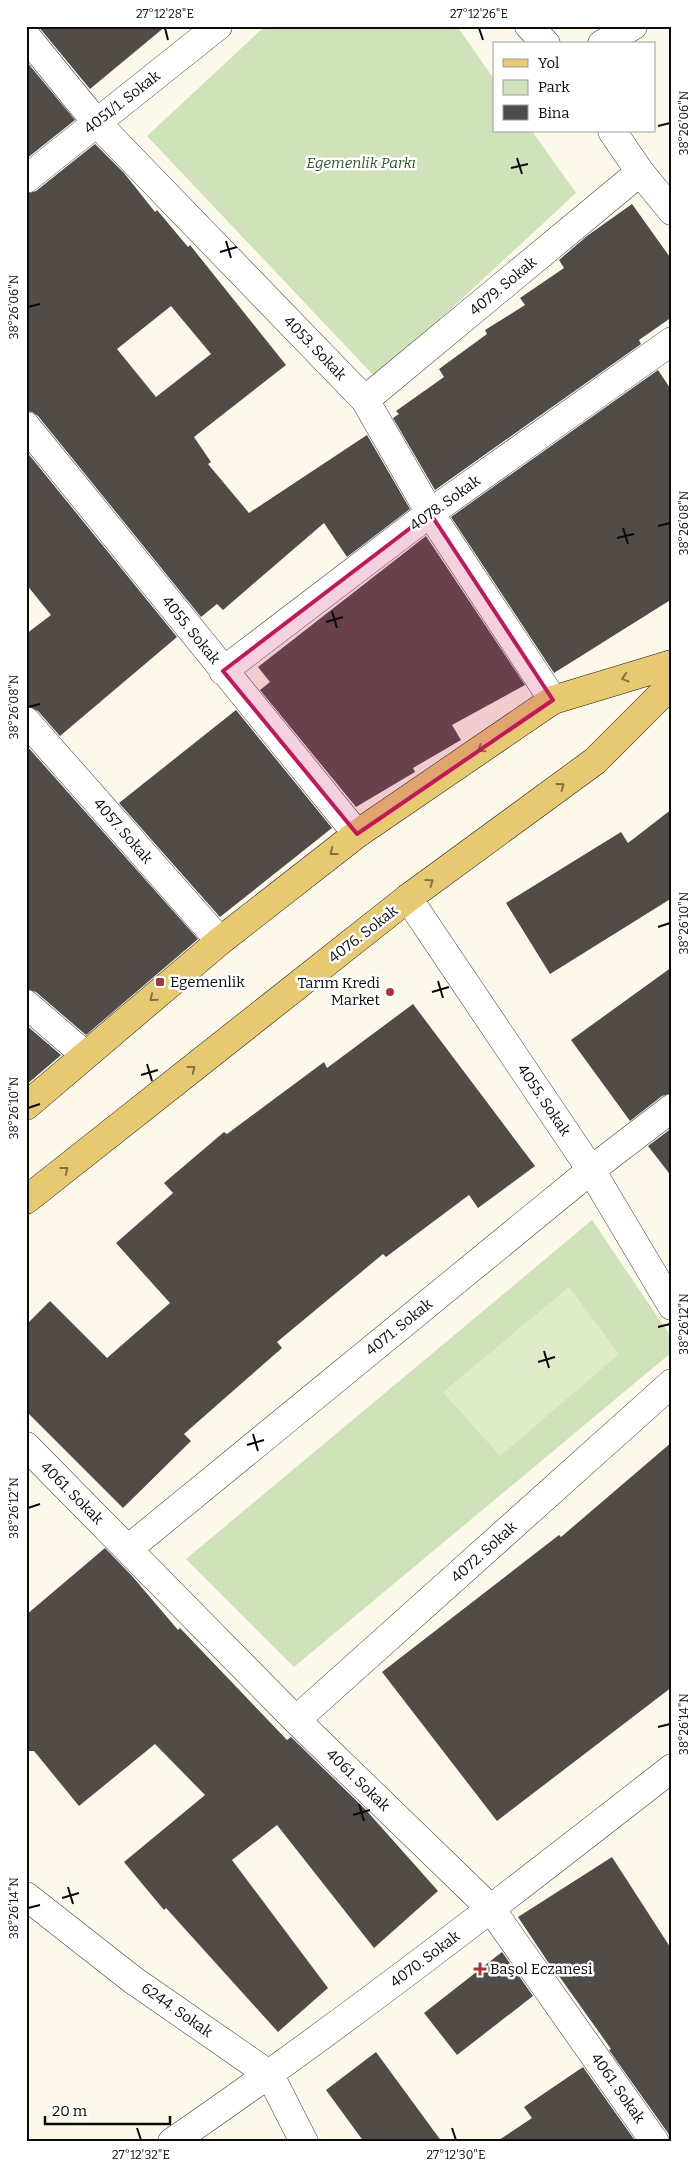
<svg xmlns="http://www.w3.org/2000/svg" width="698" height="2168" font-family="Bitter,serif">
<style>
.green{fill:#cfe2ba}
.pitch{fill:#e0ebca}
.building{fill:#524c49;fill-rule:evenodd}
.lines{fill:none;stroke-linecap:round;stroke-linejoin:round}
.minor-casing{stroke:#3e3e3e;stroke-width:29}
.major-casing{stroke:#1c1c1c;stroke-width:29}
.minor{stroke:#fff;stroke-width:28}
.major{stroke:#e7c971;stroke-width:28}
.oneway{stroke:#847443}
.marked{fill:#c2185b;fill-opacity:0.2;stroke:#c2185b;stroke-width:4;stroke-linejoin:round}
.ticks{fill:none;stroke:#0b0b0b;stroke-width:2}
.poi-dot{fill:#a8353c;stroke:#fff;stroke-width:2}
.labels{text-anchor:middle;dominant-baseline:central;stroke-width:5;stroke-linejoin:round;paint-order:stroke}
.street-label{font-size:15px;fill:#0b0b0b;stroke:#fff}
.park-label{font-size:15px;font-style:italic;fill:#305a24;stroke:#fff}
.poi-label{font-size:15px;fill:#0b0b0b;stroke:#fff;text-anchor:start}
.neatline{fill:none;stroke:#0b0b0b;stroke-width:2}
.ticks-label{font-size:12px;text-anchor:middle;fill:#0b0b0b}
</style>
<rect width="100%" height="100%" fill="#fcf9eb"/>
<path class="green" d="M265 26H457L494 79V131H532L576 193 376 378 147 136Z
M592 1220 672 1338V1352L294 1667 186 1559Z"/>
<path class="pitch" d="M569 1287 619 1354 500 1456 443 1392Z"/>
<path class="building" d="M38 26H166L90 89Z
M26 61 75 120 26 159Z
M95 144 124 173 155 212 157 210 188 247 190 245 286 365 194 437 211 462 208 464 249 513 367 435 410 509 347 557 324 523 223 610 217 604 201 617 38 416 32 412 26 411V194L36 191ZM171 306 211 354 156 397 117 349Z
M632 204 672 260V317L639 340 641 344 435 490 393 418 399 414 396 411 444 377 439 369 487 334 485 330 525 305 520 298 564 268 559 260 587 236Z
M658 370 672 391V599L554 673 451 517Z
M26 451 177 637 60 736 38 711 26 706V634L51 615 26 584Z
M426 536 525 685 452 725 461 740 413 768 415 772 356 807 260 690 270 682 258 667Z
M236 710 332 828 220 917 119 803Z
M26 745 198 939 86 1035 36 992 26 989Z
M672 809V898L550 974 506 903 621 832 628 843Z
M672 967V1093L662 1096 630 1121 571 1040Z
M413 1004 535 1166 478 1208 469 1195 386 1257 383 1254 277 1342 282 1348 184 1434 191 1441 123 1508 26 1411V1325L50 1301 107 1358 170 1303 116 1243 173 1193 164 1183 224 1132 227 1134 324 1062 327 1068Z
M26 1025 61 1055 26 1085Z
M672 1128V1177L648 1146Z
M672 1442V1687L497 1821 382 1672 559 1535 561 1537Z
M105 1548 132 1576 178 1630 180 1628 287 1740 291 1737 366 1810 438 1891 374 1948 277 1825 232 1860 328 1988 278 2032 166 1908 164 1910 124 1862 205 1795 155 1744 79 1806 34 1751H26V1615Z
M612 1857 672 1950V2142L668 2133 609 2050 611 2049 559 1976 558 1977 518 1917Z
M502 1952 533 1996 457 2055 424 2013Z
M376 2052 442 2142H364L326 2090Z
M583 2067 636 2142H496L532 2118 524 2107Z"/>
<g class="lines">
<g class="minor-casing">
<path id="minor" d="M529 26 546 44
M26 36 96 122 125 152 365 400 430 513 553 700
M602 44 633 26
M612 131 640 172 672 211
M26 179 218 26
M365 400 640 172
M26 426 357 834
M223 671 430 513 672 341
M26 721 220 941
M408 898 591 1170 672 1306
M26 1004 85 1055
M26 1446 296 1720 491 1909 655 2142
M128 1549 591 1170 672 1108
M296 1720 672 1383
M26 1896 133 1980 270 2075 304 2142
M172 2142C344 2024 508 1896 672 1768"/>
</g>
<g class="major-casing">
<path id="major" d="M26 1106 220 941 357 834 553 700 672 664
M26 1200 408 898 595 761 672 684"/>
</g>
<use href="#minor" class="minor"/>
<use href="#major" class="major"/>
</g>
<defs><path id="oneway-chevron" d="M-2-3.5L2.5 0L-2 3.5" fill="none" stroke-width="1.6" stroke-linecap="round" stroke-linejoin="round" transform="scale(1.25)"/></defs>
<g class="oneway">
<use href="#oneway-chevron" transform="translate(625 678) rotate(163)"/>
<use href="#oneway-chevron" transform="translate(481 749) rotate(146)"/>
<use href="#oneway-chevron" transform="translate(561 786) rotate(-36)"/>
<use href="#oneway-chevron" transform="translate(333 852) rotate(142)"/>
<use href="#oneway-chevron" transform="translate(430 882) rotate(-36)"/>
<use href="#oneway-chevron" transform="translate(153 998) rotate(140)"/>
<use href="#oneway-chevron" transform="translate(192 1069) rotate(-38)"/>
<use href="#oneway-chevron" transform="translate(65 1170) rotate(-38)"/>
</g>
<path class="marked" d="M430 513 553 700 357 834 223 671Z"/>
<path class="ticks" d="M165 28 168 40M479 28 483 40M658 126 670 123M517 158 522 174M511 168 528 164M226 241 231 258M220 252 237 247M28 307 40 304M658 526 670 523M623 528 628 544M617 538 634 534M332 611 337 628M326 622 343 617M28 707 40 704M658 927 670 923M438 981 443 998M432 992 449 987M147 1064 152 1081M141 1075 158 1070M28 1108 40 1104M658 1327 670 1324M544 1351 549 1368M538 1362 555 1357M253 1434 258 1451M247 1445 264 1440M28 1508 40 1504M658 1727 670 1724M359 1804 364 1821M353 1815 370 1810M68 1887 73 1904M62 1898 79 1893M28 1908 40 1905M137 2128 141 2140M452 2128 456 2140"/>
<g class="poi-dot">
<rect x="155" y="977" width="10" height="10" rx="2.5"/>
<circle cx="390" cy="992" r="5"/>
<path d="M477.5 1961.5h5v5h5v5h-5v5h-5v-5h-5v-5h5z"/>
</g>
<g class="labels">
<g class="street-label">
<text transform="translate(122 102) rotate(-38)">4051/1. Sokak</text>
<text transform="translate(503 286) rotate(-40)">4079. Sokak</text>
<text transform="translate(315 348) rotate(46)">4053. Sokak</text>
<text transform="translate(445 503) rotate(-36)">4078. Sokak</text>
<text transform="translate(191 630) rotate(51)">4055. Sokak</text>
<text transform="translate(123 831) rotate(49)">4057. Sokak</text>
<text transform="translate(363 934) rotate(-38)">4076. Sokak</text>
<text transform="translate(544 1100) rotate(56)">4055. Sokak</text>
<text transform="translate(399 1327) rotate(-39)">4071. Sokak</text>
<text transform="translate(72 1493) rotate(45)">4061. Sokak</text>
<text transform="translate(484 1552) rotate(-42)">4072. Sokak</text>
<text transform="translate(358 1780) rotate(44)">4061. Sokak</text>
<text transform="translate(425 1959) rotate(-37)">4070. Sokak</text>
<text transform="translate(177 2010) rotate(35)">6244. Sokak</text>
<text transform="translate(618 2088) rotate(55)">4061. Sokak</text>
</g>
<g class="park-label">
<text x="361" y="163">Egemenlik Parkı</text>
</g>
<g class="poi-label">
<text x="170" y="982">Egemenlik</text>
<text x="380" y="983" text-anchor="end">Tarım Kredi<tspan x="380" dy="17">Market</tspan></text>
<text x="490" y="1969">Başol Eczanesi</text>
</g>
</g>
<rect width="698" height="2168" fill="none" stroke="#ffffff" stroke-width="55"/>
<rect x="493" y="42" width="162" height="90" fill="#ffffff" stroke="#9d9d9d"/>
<rect x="503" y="59" width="25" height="8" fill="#e7c971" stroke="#9d9d9d"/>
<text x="538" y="68" font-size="15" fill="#0b0b0b">Yol</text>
<rect x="503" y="80" width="25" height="15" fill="#cfe2ba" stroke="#9d9d9d"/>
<text x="538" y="92" font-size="15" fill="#0b0b0b">Park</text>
<rect x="503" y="105" width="25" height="15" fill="#524c49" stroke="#9d9d9d"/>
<text x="538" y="118" font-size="15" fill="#0b0b0b">Bina</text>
<path d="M45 2116v8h125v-8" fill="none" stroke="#0b0b0b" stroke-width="2.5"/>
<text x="52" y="2116" font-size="15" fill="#0b0b0b" stroke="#ffffff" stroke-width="4" paint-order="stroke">20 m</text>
<rect x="28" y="28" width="642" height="2112" class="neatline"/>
<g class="ticks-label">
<text x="165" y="18">27°12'28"E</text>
<text x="479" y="18">27°12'26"E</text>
<text transform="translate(684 123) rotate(-90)" y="4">38°26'06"N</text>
<text transform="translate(14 307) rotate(-90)" y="4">38°26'06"N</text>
<text transform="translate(684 523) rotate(-90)" y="4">38°26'08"N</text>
<text transform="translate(14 707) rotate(-90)" y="4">38°26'08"N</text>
<text transform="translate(684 923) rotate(-90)" y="4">38°26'10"N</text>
<text transform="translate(14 1108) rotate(-90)" y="4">38°26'10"N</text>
<text transform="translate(684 1324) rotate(-90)" y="4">38°26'12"N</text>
<text transform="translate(14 1508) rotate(-90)" y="4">38°26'12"N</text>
<text transform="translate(684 1724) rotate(-90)" y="4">38°26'14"N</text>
<text transform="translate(14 1908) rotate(-90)" y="4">38°26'14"N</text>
<text x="141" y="2159">27°12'32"E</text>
<text x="456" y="2159">27°12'30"E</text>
</g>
</svg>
